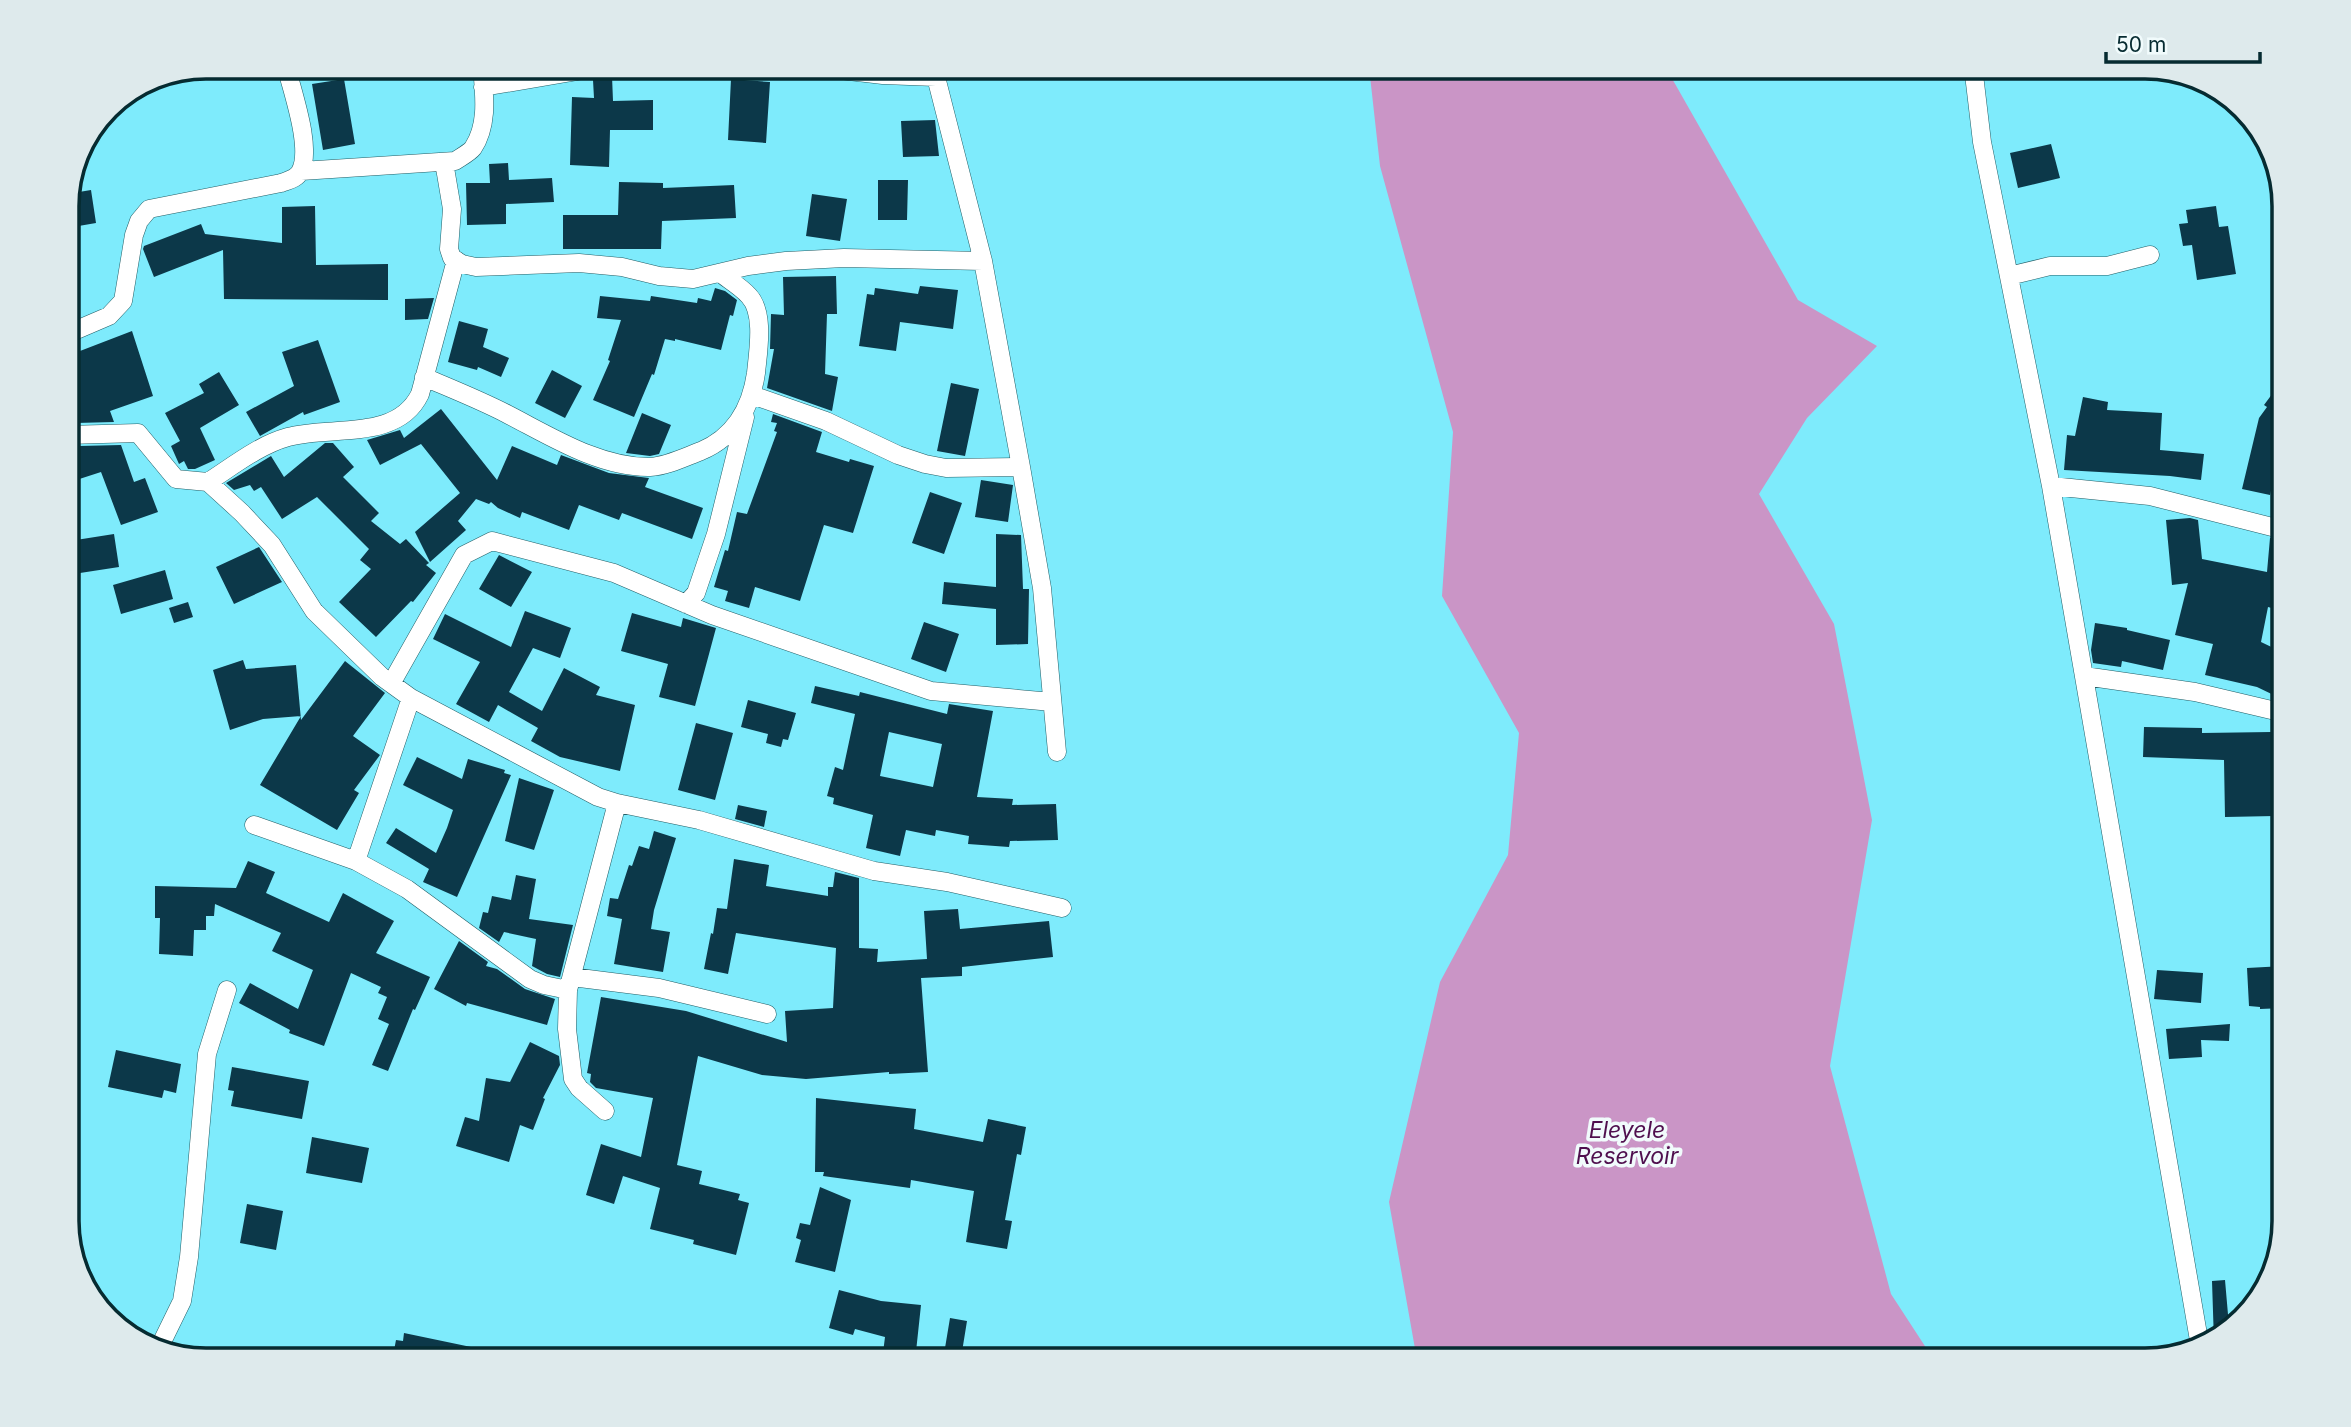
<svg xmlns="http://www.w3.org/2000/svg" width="2351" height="1427" font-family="Inter,sans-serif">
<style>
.water{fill:#ca95c6}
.building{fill:#0c3849;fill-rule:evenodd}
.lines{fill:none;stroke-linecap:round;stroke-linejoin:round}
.street-casing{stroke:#235e66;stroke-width:19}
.street{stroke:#fff;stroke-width:18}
.labels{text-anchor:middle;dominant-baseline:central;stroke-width:7;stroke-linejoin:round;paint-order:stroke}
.water-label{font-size:23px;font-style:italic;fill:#4f0f4e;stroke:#f1fbfc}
.rim{fill:none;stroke:#062b31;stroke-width:3.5}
</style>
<rect width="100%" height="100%" fill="#7eebfc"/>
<path class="water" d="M1369 67H1670V75L1798 300 1877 346 1807 418 1759 494 1834 624 1872 820 1830 1066 1891 1294 1934 1360H1417L1389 1202 1440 982 1508 855 1519 733 1442 596 1453 432 1380 166Z"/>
<path class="building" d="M612 76 613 101 653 100V130H610L609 167 570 165 572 97 594 98 593 80Z
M344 79 355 144 323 150 312 84Z
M731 79 770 82 766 143 728 140Z
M935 120 939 156 903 157 901 121Z
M2051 144 2060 178 2018 188 2010 153Z
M508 163 509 180 552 178 554 202 506 204V224L467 225 466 183H490L489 164Z
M878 180H908L907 220H878Z
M619 182 663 183V188L734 185 736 218 662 221 661 249H563V215H618Z
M91 190 96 223 67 228V194Z
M812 194 847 199 840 241 806 236Z
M315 206 316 265 388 264V300L224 299 223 250 154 277 143 249 144 246 201 224 205 234 282 243V207Z
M2216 206 2219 227 2228 226 2236 274 2197 280 2192 245 2183 246 2179 224 2188 223 2186 210Z
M836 276 837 314H827L825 374 838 377 832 411 767 388 774 349H770L771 314 784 315 783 277Z
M920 286 958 290 953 329 900 322 896 351 859 346 867 294 874 295 875 288 918 294Z
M715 288 725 291 737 300 733 316 730 315 721 350 675 339V341L665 339 654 375 652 374 634 417 593 400 610 361 608 360 621 320 597 318 600 296 650 301 651 296 697 303 698 298 711 301Z
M434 298 428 319 405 320V299Z
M459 321 488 329 483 347 509 358 501 377 478 367 477 370 448 362Z
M132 331 153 396 110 411 114 422 76 423 71 409 67 411V356Z
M318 340 340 402 304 415 303 412 260 436 246 412 294 386 282 352Z
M552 370 582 386 565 418 535 403Z
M219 372 239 405 200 428 215 460 195 469H188L184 461 179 464 171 446 180 441 165 413 204 393 199 384Z
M2284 378V435L2270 495 2242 489 2259 418 2267 407 2264 405Z
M951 383 979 389 965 456 937 451Z
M2083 397 2108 402 2107 410 2162 413 2160 450 2204 454 2201 480 2170 476 2064 470 2067 435 2075 436Z
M441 409 497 480 512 446 557 465 561 455 609 473 649 478 645 487 703 508 692 539 622 513 619 520 579 505 569 530 522 512 520 518 498 508 491 502 489 504 476 499 458 521 466 530 430 562 415 532 460 493 421 444 380 465 367 440 400 430 404 438Z
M642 413 671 425 659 454 650 456 626 453Z
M773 414 822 432 816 452 849 462 850 459 874 466 853 533 824 525 800 601 755 587 749 608 725 601 728 591 714 587 725 550 728 551 737 512 747 514 777 432 774 431 777 423 771 422Z
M325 443H333L354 467 343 477 379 513 371 521 400 544 406 539 429 563 426 565 436 573 413 602 411 601 376 637 339 602 371 569 360 560 369 549 317 497 282 519 261 487 254 491 250 485 234 490 226 483 271 456 284 477Z
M121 445 134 482 145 478 158 512 121 525 101 472 67 483V450L79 446Z
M981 480 1013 485 1008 522 975 517Z
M930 492 962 503 944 554 912 543Z
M2190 518 2198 520 2202 559 2267 572 2270 538 2284 541V595H2282L2279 610 2268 607 2261 642 2284 653V700L2257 687 2205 675 2213 644 2175 635 2188 583 2172 585 2166 520Z
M114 534 119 567 80 573 76 540Z
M996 534 1021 535 1023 589H1029L1028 644 996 645V609L942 604 944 582 996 587Z
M259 547 282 582 234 604 216 567Z
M499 555 532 572 511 607 479 589Z
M165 570 173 599 121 614 113 585Z
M188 602 193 617 174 623 169 608Z
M525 611 571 628 560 658 533 648 509 692 542 711 564 668 600 687 596 695 635 705 620 771 560 757 531 741 538 728 498 705 489 722 456 704 480 662 433 639 445 614 511 647Z
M632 613 681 627 683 618 716 628 695 706 659 697 668 664 621 651Z
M924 622 959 634 946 672 911 659Z
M2095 623 2127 628V630L2170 640 2163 670 2122 661 2121 667 2093 663 2091 650Z
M243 660 246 669 296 665 301 720 345 661 385 693 353 736 380 755 354 790 359 793 337 830 260 785 301 716 263 719 230 730 213 670Z
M815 686 859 696 860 692 947 714 949 704 993 711 977 797 1013 799 1012 805 1056 804 1058 840 1010 841 1009 847 968 844 969 836 936 830 935 836 906 830 900 856 866 848 873 815 833 804 834 798 827 796 835 767 843 770 855 714 811 703ZM889 732 942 744 933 787 880 776Z
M748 700 796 713 788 740 783 739 781 747 766 743 768 734 741 727Z
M696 723 733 733 715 800 678 790Z
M2144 727 2202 728V733L2271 732 2275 816 2225 817 2224 760 2143 757Z
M417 757 462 779 468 759 505 770 504 773 511 775 457 897 423 882 429 869 386 843 396 828 436 853 447 828 453 810 403 785Z
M519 778 554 790 534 850 505 841Z
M738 805 767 811 764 827 735 819Z
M654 831 676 838 654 910 651 929 670 932 663 972 614 964 622 919 607 916 610 898 618 899 629 865 632 866 639 846 649 849Z
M734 859 769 865 766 886 828 896V887H833L835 872 859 878V948L878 949 877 962 927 959 924 911 958 909 960 929 1049 921 1053 957 962 967V976L921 978 928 1072 889 1074V1072L806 1079 762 1075 698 1056 677 1165 702 1171 699 1184 740 1194 738 1200 749 1203 736 1255 693 1244 694 1240 650 1229 660 1188 623 1176 614 1204 586 1195 601 1144 641 1157 653 1098 596 1088 590 1082 591 1074 587 1073 601 997 686 1011 787 1042 785 1011 833 1008 836 948 736 933 728 974 704 969 711 933 713 934 717 908 727 909Z
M248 861 275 872 266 893 329 922 343 893 394 921 376 953 430 977 415 1010 413 1009 388 1071 372 1065 389 1024 378 1019 387 997 378 993 381 987 351 973 324 1046 289 1033 290 1030 239 1003 250 983 298 1009 313 970 272 951 281 933 215 904 214 916H206V930H194L193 956 159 954 160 918H155V886L236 888Z
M516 875 536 879 529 919 573 925 560 977 547 974 532 966 536 939 504 932 499 942 479 928 483 912 488 913 492 896 511 900Z
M459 941 488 962 486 966 497 969 525 989 555 999 547 1025 467 1003 466 1006 434 989Z
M2284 966V1008L2260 1009V1007L2249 1006 2247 968Z
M2157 970 2203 973 2201 1003 2154 999Z
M2230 1024 2229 1041 2201 1040 2202 1057 2169 1059 2166 1029Z
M530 1042 559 1056 560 1065 543 1098 545 1099 533 1130 520 1125 509 1162 456 1146 465 1117 479 1121 486 1078 510 1082Z
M116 1050 181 1064 176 1093 164 1090 162 1098 108 1087Z
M232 1067 309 1081 302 1119 231 1106 234 1091 228 1090Z
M816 1098 916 1109 914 1129 983 1142 988 1119 1026 1127 1021 1155 1017 1154 1005 1220 1012 1221 1007 1249 966 1242 974 1191 911 1180 910 1188 823 1176 824 1172H815Z
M312 1137 369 1148 362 1183 306 1173Z
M820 1187 851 1200 835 1272 795 1262 801 1240 796 1238 800 1223 810 1225Z
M247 1204 283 1211 276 1250 240 1243Z
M2225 1280 2229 1326 2214 1342 2212 1281Z
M839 1290 881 1301 921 1305 915 1361H882L885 1337 855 1329 853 1335 829 1328Z
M950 1318 967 1321 961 1358 944 1354Z
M404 1333 471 1347 468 1361H392L396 1340 403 1341Z"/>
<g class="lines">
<g class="street-casing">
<path id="street" d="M806 66 883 75 936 77
M935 66 936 77 983 261 1021 467 1042 588 1057 752
M1973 66 1982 142 2051 486 2200 1346
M483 87 607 66
M444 162 452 209 449 249 452 258 462 264 476 267 579 263 622 267 659 276 693 279 748 266 786 261 844 258 983 261
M301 171 455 161C461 157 469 153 473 148 489 124 484 93 482 66
M2009 276 2050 266H2107L2150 255
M67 334 109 316 123 301 134 235 139 221 149 209 281 183C289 180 296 179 300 172 313 149 292 91 286 66
M424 377C452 389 480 400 507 414 550 436 600 468 650 467 667 466 685 457 701 451 734 437 751 408 756 373 758 352 765 313 749 296 741 287 729 280 720 273
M752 395 826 421 898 455 925 464 946 468 1021 467
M67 435 138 433 176 479 208 482 242 513 272 545 314 611 382 677 411 698 598 797 617 803 699 820 874 871 947 882 1062 908
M208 482C233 466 259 445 288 437 330 425 397 442 420 394L456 260
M2051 486 2150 496 2284 530
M67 589 70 604
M686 604 696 593 716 534 745 417
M2084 676 2195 692 2284 713
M392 682 464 555 492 541 614 573 712 615 931 691 1052 702
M254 825 356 861 407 889 530 979 544 985 568 990
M356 861 411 698
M572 977 659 988 767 1014
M605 1111 579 1088 573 1079 567 1029 568 990 617 803
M159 1348 182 1301 189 1257 207 1054 227 990"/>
</g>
<use href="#street" class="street"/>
</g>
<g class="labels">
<g class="water-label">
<text x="1627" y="1130">Eleyele<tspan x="1627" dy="26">Reservoir</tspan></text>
</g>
</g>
<path d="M0 0H2351V1427H0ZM206 79H2145A127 127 0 0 1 2272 206V1221A127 127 0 0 1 2145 1348H206A127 127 0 0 1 79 1221V206A127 127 0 0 1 206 79Z" fill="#deeaec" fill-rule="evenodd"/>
<path class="rim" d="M206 79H2145A127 127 0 0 1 2272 206V1221A127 127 0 0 1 2145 1348H206A127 127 0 0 1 79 1221V206A127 127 0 0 1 206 79Z"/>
<path d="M2106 52v10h154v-10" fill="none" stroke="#062b31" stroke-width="3.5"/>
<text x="2116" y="52" font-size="21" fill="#062b31" stroke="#f1fbfc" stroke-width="5" paint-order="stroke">50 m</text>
</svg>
